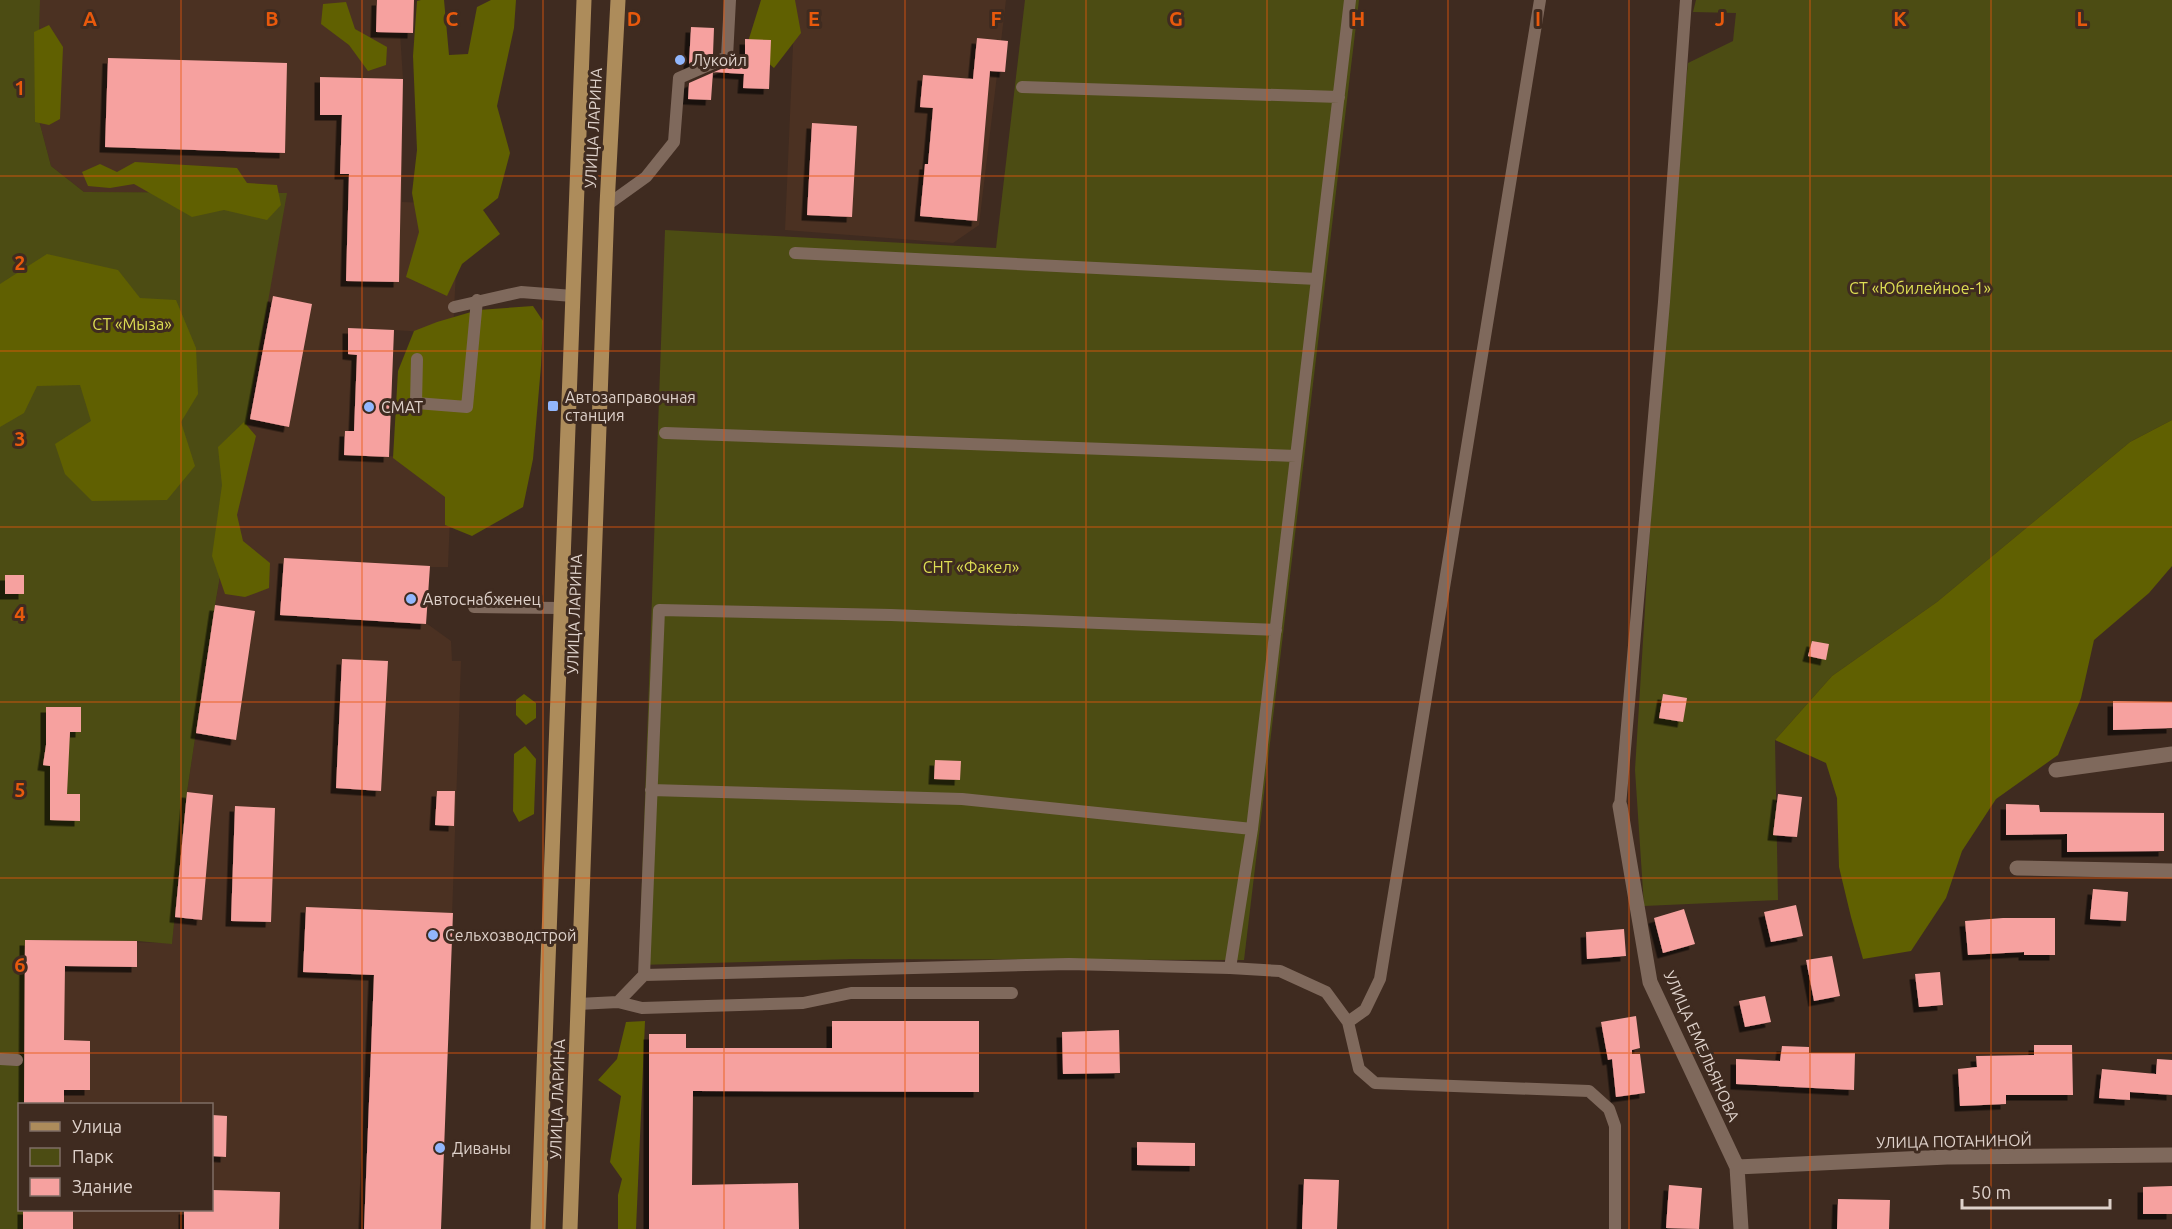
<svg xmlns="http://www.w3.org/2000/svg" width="2172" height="1229" font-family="Ubuntu,sans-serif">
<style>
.built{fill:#4b3122}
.green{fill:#4c4c13}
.forest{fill:#606001}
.building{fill:#f6a19f;filter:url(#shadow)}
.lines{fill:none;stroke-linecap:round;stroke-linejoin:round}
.service{stroke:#7f695c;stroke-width:12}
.minor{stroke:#7f695c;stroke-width:15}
.primary{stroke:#ad8c5b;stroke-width:15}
.grid{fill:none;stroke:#e8590c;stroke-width:1.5;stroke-opacity:0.55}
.poi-dot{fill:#92b7fd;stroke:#3f2b20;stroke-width:2}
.labels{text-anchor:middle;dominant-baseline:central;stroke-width:6;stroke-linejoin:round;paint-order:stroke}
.poi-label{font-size:16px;fill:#ded1ca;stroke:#3f2b20;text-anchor:start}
.street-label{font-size:16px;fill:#ded1ca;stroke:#3f2b20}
.park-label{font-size:16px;fill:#ddde53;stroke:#3f2b20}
.grid-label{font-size:20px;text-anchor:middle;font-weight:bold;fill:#e8590c;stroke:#3f2b20;stroke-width:6;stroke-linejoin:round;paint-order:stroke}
</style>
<defs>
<filter id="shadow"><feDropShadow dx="-5.5" dy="5.5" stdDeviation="0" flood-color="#0009"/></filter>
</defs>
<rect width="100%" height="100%" fill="#3f2b20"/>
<path class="built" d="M40 0H414L400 33 403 79 402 202 459 204 453 334 394 330 389 456 419 458 452 466 448 567H430L426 623 451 641 452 661H461L441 1229H23V1210H212V1104H24L25 940 172 943 187 792 215 605 286 193 84 192 51 166 37 113Z
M795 0H1006L979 225 953 243 785 230Z"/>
<path class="green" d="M0 0H40L37 113 51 166 84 192 287 193 215 605 187 792 172 944 137 941 25 940 24 1104H20V1210H23V1229H0Z
M1025 0H1359L1244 960 852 959 639 965 665 230 996 248Z
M1696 0H2172V420L2130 442 1937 602 1832 676 1775 740 1778 900 1644 906 1635 770 1664 302 1688 63 1733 41 1736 13 1693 12Z"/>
<path class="forest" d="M421 0H444L449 55 468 54 477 7 491 0H516L514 28 497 106 510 153 498 198 483 210 500 234 462 264 447 296 406 277 419 232 412 193 417 150 413 56 417 1Z
M761 0H795L801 33 774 68 747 45Z
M346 2 355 29 387 47 386 65 368 71 349 45 321 24 323 4Z
M49 25 63 47 60 119 49 125 35 122 34 32Z
M135 162 237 168 247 183 277 185 281 205 267 220 224 210 192 217 134 184 110 188 88 186 82 172 100 164 117 172Z
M47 254 118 270 140 298 176 300 196 348 198 394 181 422 195 466 167 500 92 501 65 474 55 444 91 421 80 385 37 386 24 413 0 427V284Z
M533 306 543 321 541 366 533 459 523 507 472 536 445 525V497L393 458 398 371 414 331 437 322 478 310Z
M2172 420V566L2149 593 2094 640 2081 698 2058 755 1996 799 1962 851 1946 898 1911 951 1863 959 1851 917 1839 867 1837 798 1826 763 1775 740 1832 676 1937 602 2130 442Z
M244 422 256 436 237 515 243 541 270 563 269 588 245 597 225 594 212 556 222 485 218 447Z
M524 694 536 703V718L526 725 516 715V700Z
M525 746 536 759 534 814 519 822 513 811 514 754Z
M645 1021 636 1229H618V1195L622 1179 610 1162 621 1096 598 1080 617 1059 626 1022Z"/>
<path class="building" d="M377 0H414L413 33 376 32Z
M691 27 714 28 713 54 689 64Z
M977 38 1008 41 1005 72 990 71 977 221 920 216 925 164H928L933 108 920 107 923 75 973 79Z
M745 39 771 40 769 89 743 88 744 74 713 72 711 100 688 99 689 83 730 65 734 61 735 55 745 56Z
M108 58 287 63 285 153 105 147Z
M320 77 403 79 399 282 346 281 349 174H340L342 115H320Z
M812 123 857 126 852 217 807 215Z
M273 296 312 304 289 427 250 419Z
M348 328 394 330 389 457 344 455 345 431H354L357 355 348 354Z
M284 558 430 566 426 624 280 615Z
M5 575H24V594H5Z
M215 605 255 611 236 740 196 733Z
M1812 641 1829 644 1826 660 1808 656Z
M342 659 388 661 381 791 336 788Z
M1663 694 1687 698 1683 722 1659 718Z
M2113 701 2172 702V728L2113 730Z
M46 707H81V732H70L67 794H80V821L50 820V766L43 765 46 745Z
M935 760 961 761 960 780 934 779Z
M437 791H455L454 826 435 825Z
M187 792 213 795 202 920 175 917Z
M1778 794 1802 797 1797 837 1773 835Z
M2006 804 2039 805 2040 812 2164 813V851L2067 852V834L2006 835Z
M235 806 275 808 271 922 231 921Z
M2093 889 2128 892 2126 921 2090 919Z
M1796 905 1803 936 1771 942 1764 912Z
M306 907 453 913 441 1229H364L374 975 303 972Z
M1684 909 1695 944 1663 953 1654 918Z
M2003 918H2055V955H2024V952L1968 955 1965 921Z
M1624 929 1626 956 1587 959 1586 932Z
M25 940 137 941V967L65 966 64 1040 90 1041V1090H64V1104H24Z
M1832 956 1840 996 1814 1001 1806 960Z
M1940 972 1943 1005 1919 1007 1915 974Z
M1765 996 1771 1022 1745 1027 1739 1001Z
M1636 1016 1640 1048 1632 1050V1054H1640L1645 1093 1616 1097 1612 1059 1608 1060 1601 1022Z
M832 1021H979V1092L693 1091 692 1185 798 1183 799 1229H649V1034H686V1048H832Z
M1119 1030 1120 1073 1063 1074 1062 1032Z
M2034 1045H2072L2073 1095H2006V1104L1960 1106 1958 1069 1977 1067 1976 1056 2034 1055Z
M1782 1046 1809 1047V1053H1855L1854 1090 1736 1084V1059L1780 1061Z
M2157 1059 2172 1060V1095L2130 1092V1100L2099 1098 2102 1069 2156 1074Z
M212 1115 227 1116 226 1157 212 1156Z
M1137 1142 1195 1143V1166L1137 1165Z
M1304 1179 1339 1180 1337 1229H1302Z
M1669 1185 1702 1188 1699 1229 1666 1228Z
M2172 1186V1214H2143V1187Z
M212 1190 280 1192 279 1229H184V1209H212Z
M1838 1199 1890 1200 1889 1229H1837Z
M23 1209H73V1229H23Z"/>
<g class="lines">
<path class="service" d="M1022 87 1339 97
M607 205 646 177 674 142 679 78 727 57 730 0
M795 253 1317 279
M454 307 521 292 573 296
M417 359 416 403 467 407 477 300
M665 433 1296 456
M474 607 562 608
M651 790 962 799 1252 829
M1620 806 1664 302 1686 0
M1230 968 1252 829 1350 0
M644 975 659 610 891 615 1276 630
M618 1002 642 1008 803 1003 851 993H1012
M578 1004 618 1002 644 975 1069 964 1230 968 1280 971 1326 992 1348 1022 1359 1069 1375 1083 1589 1091 1609 1109 1615 1126V1229
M1348 1022 1365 1010 1380 979 1540 0
M0 1059 17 1060"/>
<path class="minor" d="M2056 770 2172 754
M1620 806 1650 982 1737 1167 1741 1229
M2017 868 2172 871
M1737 1167 1947 1157 2172 1155"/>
<path class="primary" d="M538 1229 584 0
M570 1229 607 205 618 0"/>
</g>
<path class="grid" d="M181 0V1104M362 0V1229M543 0V1229M724 0V1229M905 0V1229M1086 0V1229M1267 0V1229M1448 0V1229M1629 0V1229M1810 0V1229M1991 0V1229M0 176H2172M0 351H2172M0 527H2172M0 702H2172M0 878H2172M0 1053H2172M181 1210V1229"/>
<g class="poi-dot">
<circle cx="680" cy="60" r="6"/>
<rect x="547" y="400" width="12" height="12" rx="3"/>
<circle cx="369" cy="407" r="6"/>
<circle cx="411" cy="599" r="6"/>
<circle cx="433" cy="935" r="6"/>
<circle cx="440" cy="1148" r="6"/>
</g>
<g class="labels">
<g class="poi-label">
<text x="692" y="60">Лукойл</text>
<text x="565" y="397">Автозаправочная<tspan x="565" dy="18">станция</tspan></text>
<text x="381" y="407">СМАТ</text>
<text x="423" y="599">Автоснабженец</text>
<text x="445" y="935">Сельхозводстрой</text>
<text x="452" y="1148">Диваны</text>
</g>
<g class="street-label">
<text transform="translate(593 128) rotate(-87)">УЛИЦА ЛАРИНА</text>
<text transform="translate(574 614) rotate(-88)">УЛИЦА ЛАРИНА</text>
<text transform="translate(1702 1046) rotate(66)">УЛИЦА ЕМЕЛЬЯНОВА</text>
<text transform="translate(557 1099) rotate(-88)">УЛИЦА ЛАРИНА</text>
<text transform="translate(1954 1141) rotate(-1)">УЛИЦА ПОТАНИНОЙ</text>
</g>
<g class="park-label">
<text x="1920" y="288">СТ «Юбилейное-1»</text>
<text x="132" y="324">СТ «Мыза»</text>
<text x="971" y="567">СНТ «Факел»</text>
</g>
</g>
<g class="grid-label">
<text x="90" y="26">A</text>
<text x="272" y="26">B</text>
<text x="452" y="26">C</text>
<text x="634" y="26">D</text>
<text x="814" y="26">E</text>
<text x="996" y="26">F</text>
<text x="1176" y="26">G</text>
<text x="1358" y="26">H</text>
<text x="1538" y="26">I</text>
<text x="1720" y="26">J</text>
<text x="1900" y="26">K</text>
<text x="2082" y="26">L</text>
<text x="20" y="95">1</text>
<text x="20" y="270">2</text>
<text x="20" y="446">3</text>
<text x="20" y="621">4</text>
<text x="20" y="797">5</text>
<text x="20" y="972">6</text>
</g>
<rect x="18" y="1103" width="195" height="108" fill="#3f2b20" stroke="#7f6d64" stroke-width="1.5"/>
<rect x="30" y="1122" width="30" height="9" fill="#ad8c5b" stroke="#7f6d64" stroke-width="1.5"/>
<text x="72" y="1133" font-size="18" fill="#ded1ca">Улица</text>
<rect x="30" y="1148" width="30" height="18" fill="#4c4c13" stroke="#7f6d64" stroke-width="1.5"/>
<text x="72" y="1163" font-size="18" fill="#ded1ca">Парк</text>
<rect x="30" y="1178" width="30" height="18" fill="#f6a19f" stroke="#7f6d64" stroke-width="1.5"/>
<text x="72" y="1193" font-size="18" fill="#ded1ca">Здание</text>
<path d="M1962 1199v9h148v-9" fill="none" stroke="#ded1ca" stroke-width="3"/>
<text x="1971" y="1199" font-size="18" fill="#ded1ca" stroke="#3f2b20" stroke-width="4.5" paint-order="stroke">50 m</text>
</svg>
